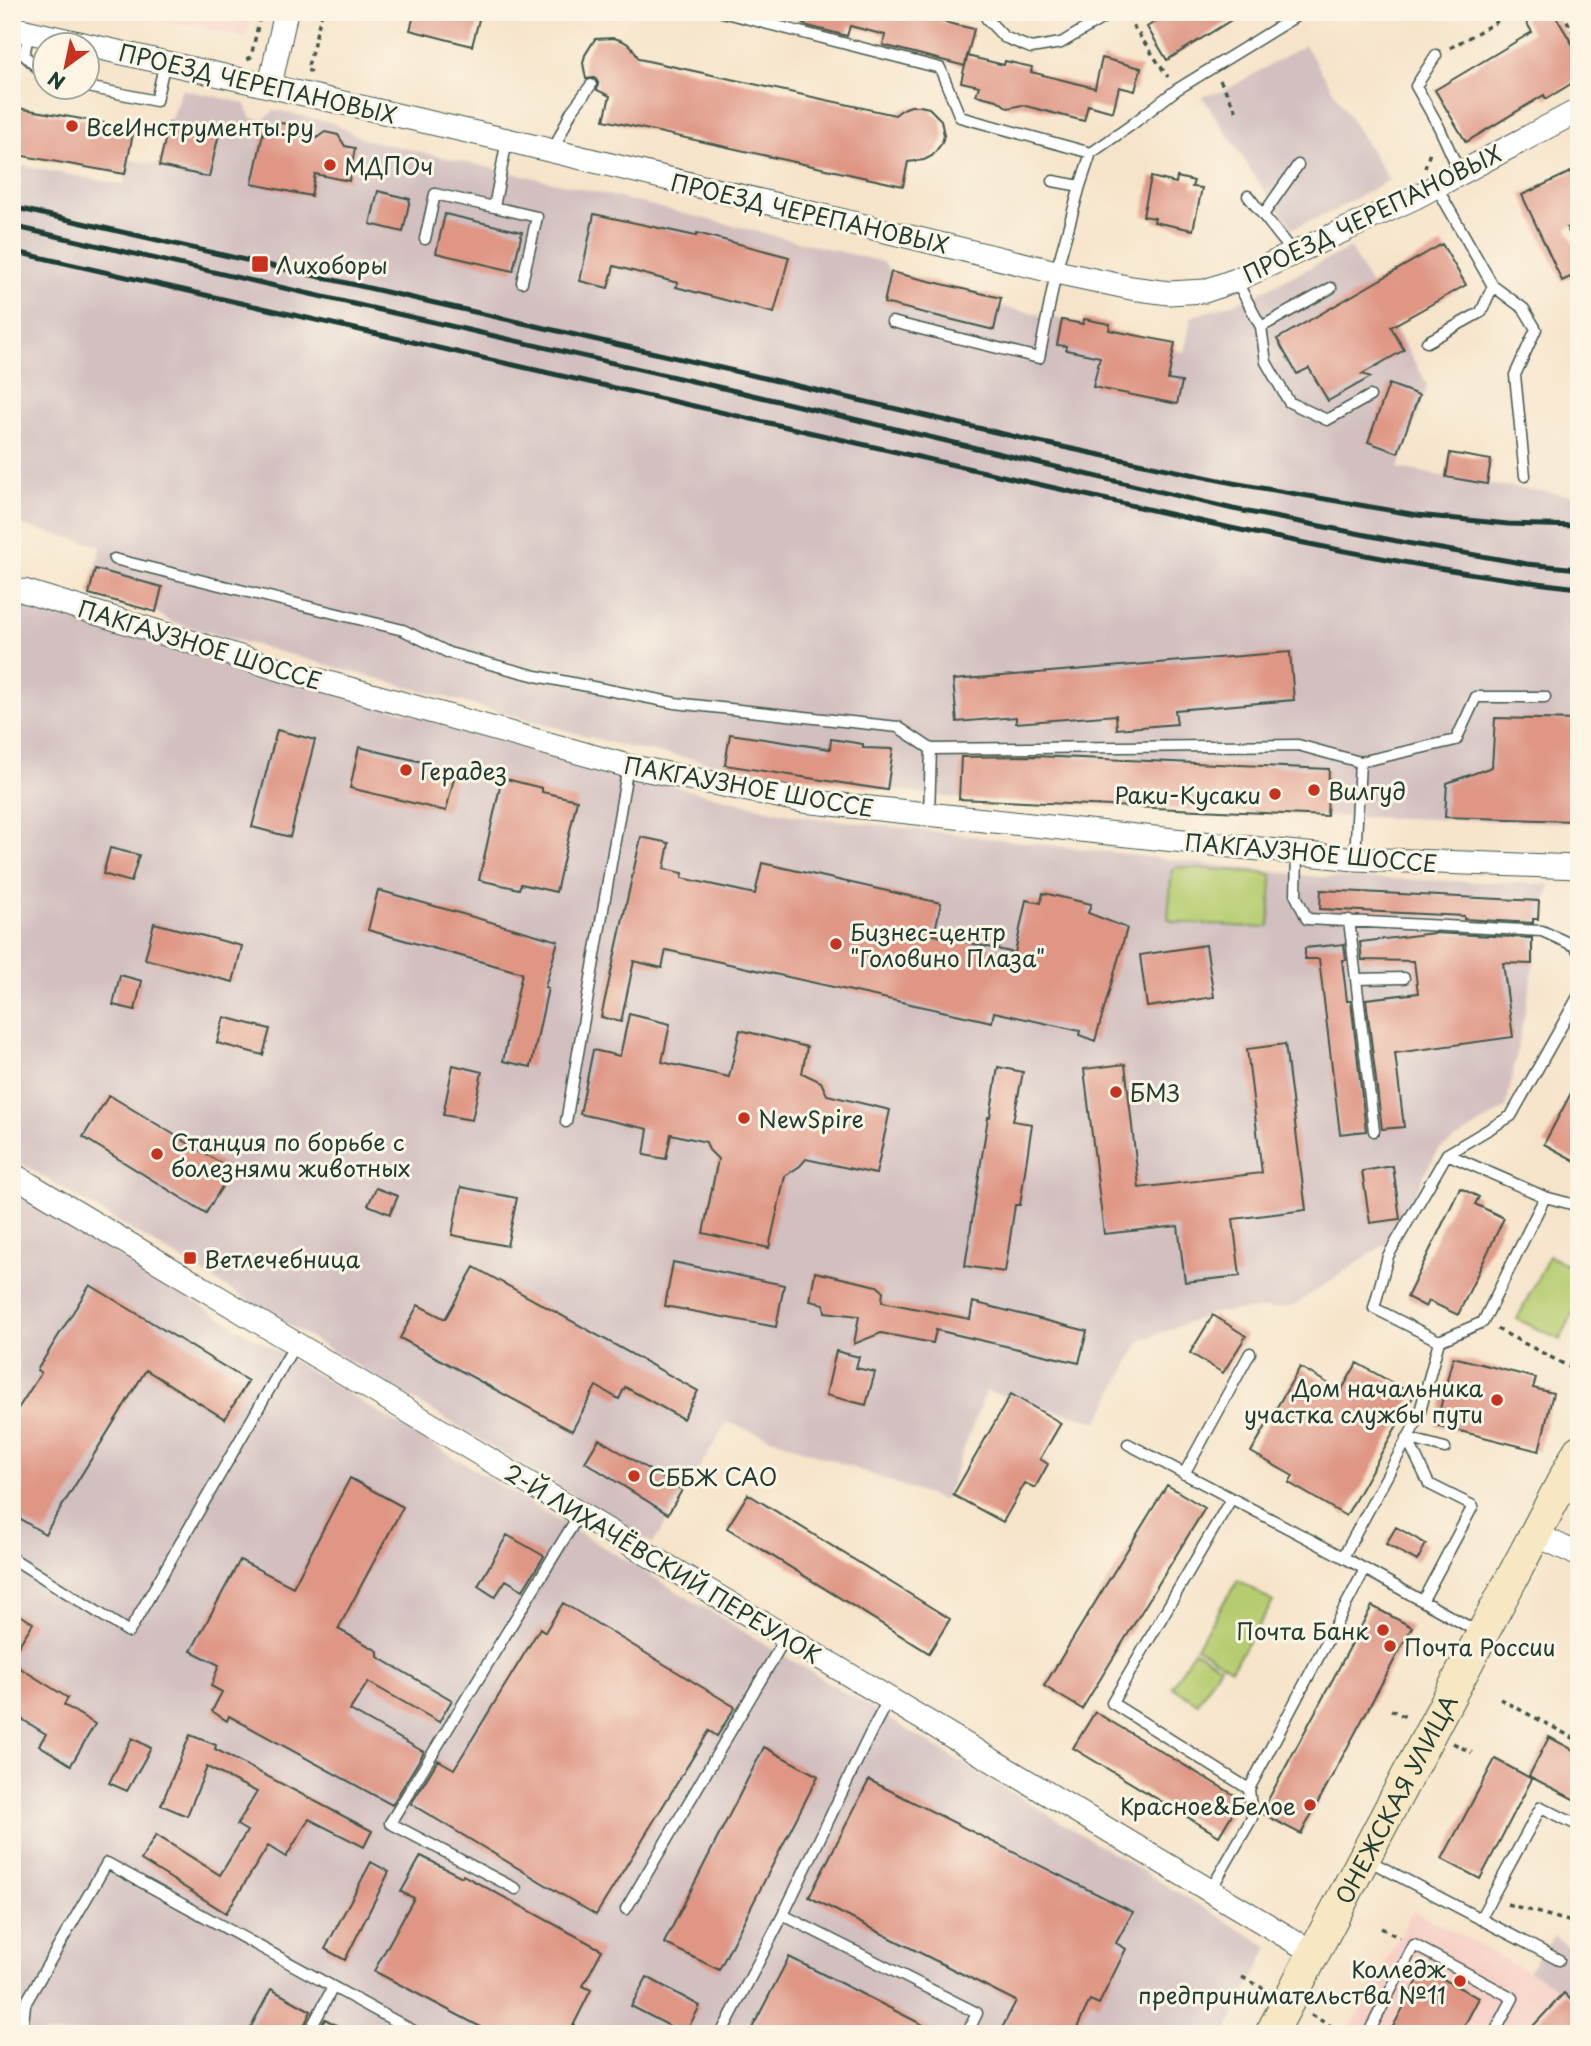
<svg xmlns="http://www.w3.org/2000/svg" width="1591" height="2046" font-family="'Playpen Sans',sans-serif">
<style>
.built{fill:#f7d1c7}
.industrial{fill:#d2bfc0}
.green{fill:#b6cc70;stroke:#6a8452;stroke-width:2}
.building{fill:#df9685}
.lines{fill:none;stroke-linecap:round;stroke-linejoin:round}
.lane-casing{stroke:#3f564a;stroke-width:13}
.street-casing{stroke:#3f564a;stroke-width:25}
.secondary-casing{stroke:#3f564a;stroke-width:34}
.path{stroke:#3f564a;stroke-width:3.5;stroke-dasharray:5 5;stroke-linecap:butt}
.lane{stroke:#fff;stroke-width:10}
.street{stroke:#fff;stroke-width:23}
.secondary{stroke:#f7e8c3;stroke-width:32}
.rail{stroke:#1f3d34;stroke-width:5}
.poi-dot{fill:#c8321e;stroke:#fcf5e5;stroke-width:2.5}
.labels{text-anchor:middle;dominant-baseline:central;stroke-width:6;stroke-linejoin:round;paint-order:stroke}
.street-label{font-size:23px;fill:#1f3d34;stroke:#fcf5e5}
.poi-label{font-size:23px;fill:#1f3d34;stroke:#fcf5e5;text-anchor:start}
</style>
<rect width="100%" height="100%" fill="#fcf5e5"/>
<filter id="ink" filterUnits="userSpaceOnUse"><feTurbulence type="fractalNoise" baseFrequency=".0143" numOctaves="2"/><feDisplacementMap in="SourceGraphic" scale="14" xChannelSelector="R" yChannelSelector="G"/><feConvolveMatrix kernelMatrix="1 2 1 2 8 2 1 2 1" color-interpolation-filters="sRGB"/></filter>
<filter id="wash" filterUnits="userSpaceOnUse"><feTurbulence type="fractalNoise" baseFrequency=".00686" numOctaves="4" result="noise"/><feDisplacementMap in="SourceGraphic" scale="28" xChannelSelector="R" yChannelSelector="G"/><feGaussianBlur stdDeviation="1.57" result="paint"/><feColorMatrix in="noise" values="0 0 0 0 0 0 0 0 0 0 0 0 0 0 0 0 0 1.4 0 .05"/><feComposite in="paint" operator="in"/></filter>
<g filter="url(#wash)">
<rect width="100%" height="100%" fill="#f6e4ca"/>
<path class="built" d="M152 12H252L246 38 151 17Z
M1413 1910 1563 1990 1579 2004V2034H1347Z"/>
<path class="industrial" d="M1305 45 1389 180 1329 213 1293 228 1262 187 1202 96 1224 91Z
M182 89 244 103 252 118 263 120 275 110 333 123 363 139 571 186 883 262 891 272 1001 298 1000 306 1083 324 1084 319 1110 324 1109 330 1175 343 1174 350 1185 352 1191 317 1246 299 1350 248 1428 386 1398 468 1487 484 1579 496V823L1327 816 959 799 725 765 626 747 171 622 156 612 89 594 101 546 12 523V164L124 185 128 159 159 165 169 123Z
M12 599 613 772 794 815 1319 877 1550 884 1506 1108 1439 1150 1427 1169 1394 1238 1292 1307 1213 1313 1140 1341 1098 1422 986 1391 944 1501 727 1422 653 1544 12 1158Z
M12 1192 1269 1947 1225 2034H12Z
M1554 1936 1579 1955V2004L1563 1990 1528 1971Z"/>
<path class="green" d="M1177 867 1267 873 1272 876V879L1269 926 1263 928 1174 922 1169 919 1168 916 1172 870Z
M1549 1256 1579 1271V1301L1560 1340 1517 1319Z
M1238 1580 1273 1602 1231 1669 1196 1647Z
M1194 1650 1220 1666 1198 1703 1172 1687Z"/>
<g id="blocks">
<path class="building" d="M415 12H481L472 46 410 30Z
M796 12H923L940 17 939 21 974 29 965 66 883 45 885 35 850 26 847 36 804 25Z
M1170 12H1244L1167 60 1147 27Z
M1520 12H1553L1579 55V79L1546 99 1544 95 1466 142 1435 90 1532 32Z
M614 38 623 41 631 46 639 59 895 115 903 109 911 106H920L929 108 941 120 944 135 942 143 932 156 924 160 908 162 903 186 604 120 610 96 597 90 598 83 595 78 586 79 583 63 585 55 595 39Z
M967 56 1004 65 1005 61 1032 67 1031 72 1095 88 1102 58 1141 68 1135 91 1119 87 1113 112 1088 105 1084 121 1022 105 1008 108 997 100 976 95 979 86 961 82Z
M12 107 134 128 125 174 12 154Z
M169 123 219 134 209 177 159 166Z
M281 123 296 126 308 144 325 132 338 135 345 146 355 148 349 181 315 174 311 196 252 184 264 129 271 130Z
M1579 168V223L1567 228 1579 254V273L1562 281 1522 195Z
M1151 177 1176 183 1177 177 1194 181 1192 187 1202 188 1193 230 1154 222 1155 218 1143 216Z
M378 191 410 199 403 232 370 224Z
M445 214 522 232 513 271 436 253Z
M594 214 696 236 697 233 789 257 774 313 676 287 678 283 614 266 608 288 580 281Z
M1442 244 1466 285 1391 327 1404 350 1362 374 1371 377 1328 401 1309 368 1297 374 1277 339Z
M891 272 1001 298 994 330 884 303Z
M1084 319 1110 324 1109 330 1175 343 1168 380 1182 382 1177 404 1093 387 1100 357 1066 350V346L1057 345 1062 320 1083 324Z
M1389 384 1419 395 1398 453 1368 442Z
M1450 453 1491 460 1487 484 1446 477Z
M95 569 162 587 156 612 89 594Z
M1290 652 1294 700 1175 710 1177 724 1117 729 1116 715 1016 723V717L957 722 953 680Z
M1495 718 1579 720V804L1574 821 1445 817 1447 783 1492 767Z
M277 730 315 740 290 837 252 827Z
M730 734 830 749 831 739 863 744V748L893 749 887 790 725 765Z
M359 747 456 770 446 811 350 788Z
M1035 756 1329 769 1327 816 959 799 961 757Z
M502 778 542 788V792L577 800 556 892 521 884 519 889 479 880Z
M641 837 669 843 664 869 683 873 682 878 755 894 762 863 941 903 934 935 1015 953 1026 900 1041 903 1043 893 1091 904 1088 913 1127 928 1095 1041 1079 1035 1080 1031 994 1012 992 1022 666 950 662 968 634 961 621 1022 601 1017Z
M110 848 139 855 131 882 103 874Z
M378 890 558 941 545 987 548 988 531 1067 503 1061 522 973 368 930Z
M1321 890 1539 901 1538 919H1533V923L1464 919V916L1320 909Z
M154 923 242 946 233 982 145 959Z
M1434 933 1532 938V964L1503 963 1513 1037 1395 1053 1404 1127 1382 1129 1366 999 1418 993 1414 961 1362 960 1360 942Z
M1344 944 1346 960H1342L1347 1001H1351L1366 1131 1340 1134 1319 959H1305V948Z
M1206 945 1214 997 1147 1007 1140 955Z
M120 975 142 981 135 1010 113 1005Z
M629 1014 670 1024 662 1062 729 1077 740 1030 807 1047 802 1073 821 1082 827 1095 890 1110 876 1174 806 1159 800 1166 785 1176 769 1248 703 1233 718 1159 709 1150 706 1142 671 1134 666 1159 644 1155 648 1129 580 1114 593 1050 620 1056Z
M224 1017 270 1029 263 1055 217 1043Z
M1285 1044 1306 1210 1233 1219 1240 1276 1185 1282 1178 1226 1104 1234 1084 1069 1125 1064 1139 1188 1262 1173 1247 1049Z
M453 1065 482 1072 472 1120 443 1115Z
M998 1067 1023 1072 1013 1121 1032 1124 1020 1205H1015L1005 1272 965 1266 988 1117H990Z
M1579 1078V1163L1544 1144Z
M109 1095 232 1170 206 1213 83 1137Z
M1393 1166 1400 1219 1370 1223 1362 1171Z
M461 1187 517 1198 507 1246 452 1235Z
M376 1188 398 1196 390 1214 368 1205Z
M1460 1188 1479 1197 1475 1204 1504 1218 1458 1315 1429 1301 1426 1307 1407 1297Z
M673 1262 784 1285 776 1327 665 1306Z
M474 1267 698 1391 683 1419 625 1387 619 1399 596 1386 572 1431 400 1338 418 1305 445 1319Z
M815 1272 877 1286 883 1291 882 1302 970 1319 973 1302 1087 1331 1079 1363 936 1330 933 1343 881 1333 854 1344 859 1316 825 1312 824 1304 810 1301Z
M90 1285 248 1381 225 1419 146 1370 45 1534 12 1514V1418L41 1373 37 1370Z
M1213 1315 1246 1336 1223 1373 1190 1353Z
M836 1351 859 1357 856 1368 875 1372 866 1405 826 1395Z
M1453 1357 1536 1378 1533 1388 1553 1393 1539 1451 1436 1425Z
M1357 1363 1414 1395 1346 1516 1289 1483 1293 1476 1251 1452 1300 1367 1341 1391Z
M1011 1394 1061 1423 1040 1459 1048 1464 1035 1488 1025 1483 1003 1522 953 1495Z
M599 1439 682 1490 668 1514 585 1462Z
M350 1478 403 1507 338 1629 378 1651V1657L452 1700 439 1722 368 1682 350 1710 424 1752 392 1805 229 1716 227 1721 212 1711 222 1692 211 1686 219 1665 191 1651 240 1560 293 1587Z
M1167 1485 1205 1508 1082 1709 1044 1686Z
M748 1494 950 1619 929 1653 727 1528Z
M1396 1527 1426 1544 1417 1561 1386 1544Z
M507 1535 544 1556 523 1590 506 1580 495 1597 478 1586Z
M563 1603 735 1707 717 1736 709 1731 596 1915 411 1804 438 1760 454 1769 540 1628 545 1632Z
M1372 1606 1412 1627 1301 1834 1261 1813Z
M12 1610 33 1623 12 1656Z
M12 1663 68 1698 64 1705 95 1724 71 1765 39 1745 46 1734 12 1713Z
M1095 1712 1241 1799 1219 1836 1073 1748Z
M190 1735 216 1745 215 1749 372 1831 364 1847 309 1819 286 1857 268 1846 226 1913 141 1860 156 1835 220 1875 247 1831 237 1825 257 1792 207 1767 187 1816 161 1805Z
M1549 1737 1579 1753V1802L1529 1776Z
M132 1738 151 1748 127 1791 109 1783Z
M764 1747 818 1776 719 1970 664 1943Z
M1495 1759 1532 1779 1480 1879 1442 1859Z
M869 1780 1133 1912 1116 1943 1126 1949 1099 2004 1090 2000 1074 2034H999L1016 2001 809 1897Z
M421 1856 462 1877 463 1875 602 1950 583 1986 591 1990 569 2034H494L374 1971 414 1898 401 1892Z
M371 1862 389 1872 345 1960 325 1949Z
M789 1957 941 2034H749Z
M1424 1969 1479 1998 1460 2034H1389Z
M647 1977 700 2006 685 2034 631 2006Z
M271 1989 311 2011 300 2034H247Z
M1564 1993 1579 2008V2034H1541L1533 2026Z
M325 2019 353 2034H317Z"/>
</g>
</g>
<g filter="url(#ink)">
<use href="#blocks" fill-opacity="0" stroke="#3f564a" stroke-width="2"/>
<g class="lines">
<g class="lane-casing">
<path id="lane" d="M722 12 940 68 960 117 1091 153
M984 12 987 19 1004 37 1031 48 1061 43 1113 12
M29 32 24 55 46 76
M1436 55 1416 86 1439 127 1460 173
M88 87 156 101 165 62
M553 151 571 112 591 85
M1053 181 1080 186
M1436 186 1493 286 1524 309 1536 329 1515 375 1525 476
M1248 196 1294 254
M494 207 537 217 522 282
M1263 215 1298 165
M425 239 435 194 494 207 507 140
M1236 280 1261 327 1331 288
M892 322 1039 358 1056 272 1080 186 1091 153 1130 126 1176 90 1303 12
M1261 327 1266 362 1289 402 1327 420 1370 396
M1427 342 1481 312 1493 286
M114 559 403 630 449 653 536 676 675 703 898 727 931 749
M1360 762 1456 740 1476 697H1545
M929 815 931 749 1298 745 1360 762 1355 859
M1297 854 1296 896 1307 919 1542 931 1575 946 1579 953
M1349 920 1374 1131
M1356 979 1404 978
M566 1122 628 766
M1447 1154 1511 1116 1579 995
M1439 1341 1374 1308 1388 1256 1447 1154 1545 1197
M1407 1438 1429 1484 1473 1506 1423 1600
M1407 1438 1445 1448
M1128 1444 1343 1557
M1184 1474 1250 1353
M1231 1499 1112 1703 1249 1789
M12 1558 129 1632 296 1343
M1480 1633 1343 1557 1418 1419 1439 1341 1483 1322 1545 1197 1579 1206
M1366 1859 1559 1960
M516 1889 390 1823 580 1513
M1210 1891 1252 1818 1249 1789 1365 1569
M626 1909 786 1637
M783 1915 977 2013 967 2034
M1480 1919 1541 1807 1579 1826
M22 2034 25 2004 107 1863 419 2034
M308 2034 333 1987
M721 2034 783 1915 870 1734 889 1698
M1368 2034 1414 1945 1513 1998 1494 2034"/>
</g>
<g class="street-casing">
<path id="street" d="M12 28 507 140 1056 272 1131 288 1169 293 1205 291 1236 280 1414 198 1579 110
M270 85 286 12
M24 591 296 674 628 766 803 801 1355 859 1579 867
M12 1174 1314 1953
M1535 1534 1579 1555"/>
</g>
<g class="secondary-casing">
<g id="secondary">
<path id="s1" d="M1271 2034 1579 1451"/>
</g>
</g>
<path class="path" d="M1562 12 1579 42
M1127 17 1168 77
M1450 48 1514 12
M247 59 251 57 261 12
M312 72 307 70 322 12
M1220 80 1238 114
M1425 168 1431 149
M1497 1329 1579 1372
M1500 1699 1579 1741
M1391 1710 1408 1718
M1453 1743 1472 1753
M1507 1904 1579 1924
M1381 1928 1400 1938
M1242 1977 1264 1989
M1311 2015 1331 2026"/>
<use href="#lane" class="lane"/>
<use href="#street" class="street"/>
<use href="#secondary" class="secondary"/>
<path class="rail" d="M12 207 734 371 1025 439 1233 483 1417 515 1508 524 1579 526
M12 226 727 389 1233 509 1407 543 1527 564 1579 569
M12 251 1231 528C1346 552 1461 575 1579 588"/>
</g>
</g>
<g class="poi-dot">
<circle cx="72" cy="126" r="7"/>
<circle cx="330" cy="165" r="7"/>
<rect x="251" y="255" width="18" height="18" rx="3.5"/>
<circle cx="406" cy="770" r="7"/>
<circle cx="1314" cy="790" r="7"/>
<circle cx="1275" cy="794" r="7"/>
<circle cx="836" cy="944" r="7"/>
<circle cx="1116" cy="1092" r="7"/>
<circle cx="744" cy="1118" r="7"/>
<circle cx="157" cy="1154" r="7"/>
<rect x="183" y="1251" width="14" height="14" rx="3.5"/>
<circle cx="1497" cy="1400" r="7"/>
<circle cx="634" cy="1476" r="7"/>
<circle cx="1383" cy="1630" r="7"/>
<circle cx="1390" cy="1646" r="7"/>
<circle cx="1310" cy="1805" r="7"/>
<circle cx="1460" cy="1981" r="7"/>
</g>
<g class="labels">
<g class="street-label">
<text transform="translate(258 83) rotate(13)">ПРОЕЗД ЧЕРЕПАНОВЫХ</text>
<text transform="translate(810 213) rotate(13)">ПРОЕЗД ЧЕРЕПАНОВЫХ</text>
<text transform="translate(1372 213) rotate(-26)">ПРОЕЗД ЧЕРЕПАНОВЫХ</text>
<text transform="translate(200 644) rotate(17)">ПАКГАУЗНОЕ ШОССЕ</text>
<text transform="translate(749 786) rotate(10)">ПАКГАУЗНОЕ ШОССЕ</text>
<text transform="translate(1311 852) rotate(5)">ПАКГАУЗНОЕ ШОССЕ</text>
<text transform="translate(663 1563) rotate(31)">2-Й ЛИХАЧЁВСКИЙ ПЕРЕУЛОК</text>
<text stroke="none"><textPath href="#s1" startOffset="266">ОНЕЖСКАЯ УЛИЦА</textPath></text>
</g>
<g class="poi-label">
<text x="86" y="126">ВсеИнструменты.ру</text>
<text x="344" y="165">МДПОч</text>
<text x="276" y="264">Лихоборы</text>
<text x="420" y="770">Герадез</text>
<text x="1328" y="790">Вилгуд</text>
<text x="1261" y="794" text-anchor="end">Раки-Кусаки</text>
<text x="850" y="931">Бизнес-центр<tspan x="850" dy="26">"Головино Плаза"</tspan></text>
<text x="1130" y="1092">БМЗ</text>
<text x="758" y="1118">NewSpire</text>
<text x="171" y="1141">Станция по борьбе с<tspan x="171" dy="26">болезнями животных</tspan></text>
<text x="204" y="1258">Ветлечебница</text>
<text x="1483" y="1387" text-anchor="end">Дом начальника<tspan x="1483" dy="26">участка службы пути</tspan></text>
<text x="648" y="1476">СББЖ САО</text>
<text x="1369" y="1630" text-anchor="end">Почта Банк</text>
<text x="1404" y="1646">Почта России</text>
<text x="1296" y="1805" text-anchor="end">Красное&amp;Белое</text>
<text x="1446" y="1968" text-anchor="end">Колледж<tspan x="1446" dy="26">предпринимательства №11</tspan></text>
</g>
</g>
<rect width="1591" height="2046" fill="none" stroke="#fcf5e5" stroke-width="42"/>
<g transform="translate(66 66) rotate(213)"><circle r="33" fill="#fcf5e5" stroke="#a4ab9e" stroke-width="2"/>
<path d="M0-5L12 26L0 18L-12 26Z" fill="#c8321e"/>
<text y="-10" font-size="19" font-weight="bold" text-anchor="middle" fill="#1f3d34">N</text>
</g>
</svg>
